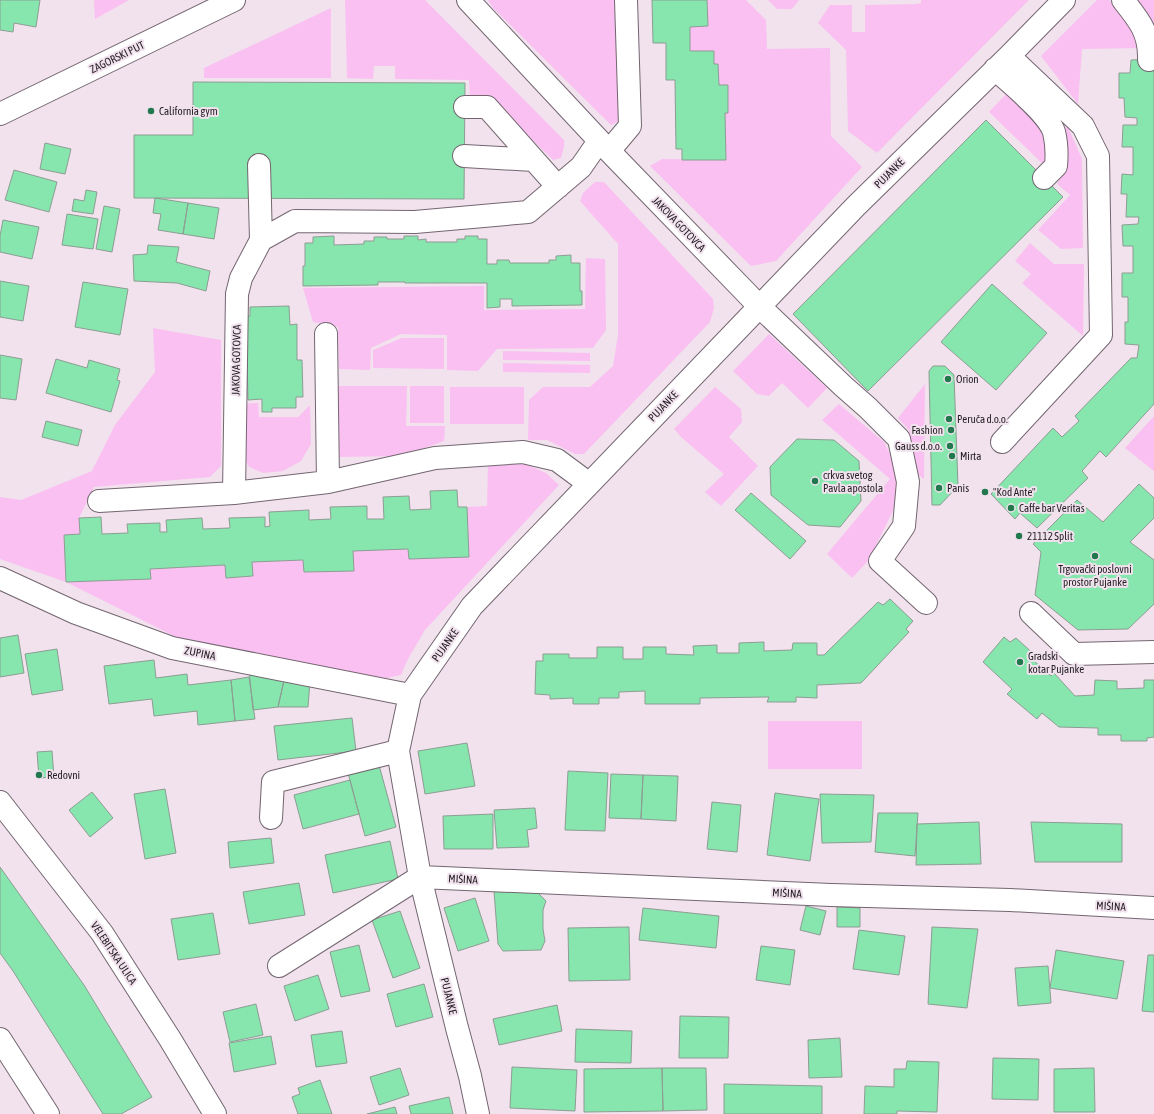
<svg xmlns="http://www.w3.org/2000/svg" width="1154" height="1114" font-family="'Asap Condensed',sans-serif">
<style>
.green{fill:#fac0f1}
.building{fill:#86e6ad;stroke:#8d9d93}
.lines{fill:none;stroke-linecap:round;stroke-linejoin:round}
.minor-casing{stroke:#736670;stroke-width:24}
.minor{stroke:#fff;stroke-width:22}
.poi-dot{fill:#20784c;stroke:#f1e2ee;stroke-width:1.5}
.labels{text-anchor:middle;dominant-baseline:central;stroke-width:4;stroke-linejoin:round;paint-order:stroke}
.street-label{font-size:11px;fill:#221d21;stroke:#f1e2ee}
.poi-label{font-size:11px;fill:#221d21;stroke:#f1e2ee;text-anchor:start}
</style>
<rect width="100%" height="100%" fill="#f1e2ee"/>
<path class="green" d="M94 0H129L95 19Z
M345 0H425L564 140V147L561 158 553 160 490 98 470 97 469 80 395 79V66H374L373 79 347 78Z
M488 0H618L621 120 611 125 493 8Z
M707 0H746L766 20 767 49 830 48 831 136 862 167 776 261 751 266 650 166 662 159 726 160 725 113 728 112V86L719 85 718 64H714V51H690V27L708 26Z
M768 0H799L792 9H777Z
M921 0H1029L877 153 848 131 846 50 818 23 830 5H852V32H865V5L916 4 921 3Z
M1097 0H1109L1119 8 1144 48 1082 49 1078 104 1041 56Z
M1135 0H1154V39Z
M331 8V78H204V68Z
M1009 91 1048 133 1047 168 989 112Z
M1068 127 1082 159 1083 248 1061 249 1038 230 1070 195 1057 184 1064 171 1063 128Z
M595 182H604L713 299 714 308 710 322 584 454H575L547 440H528L529 400 543 387H590L613 366 618 335V244L580 201 583 193Z
M1030 243 1054 264H1084L1083 336 1022 283 1031 274 1015 261Z
M586 258 605 259 606 330 593 348 497 349 478 371 447 370V335L401 334 371 348 370 370 339 369 338 327 313 322 303 288 484 286V310L585 309Z
M153 328 221 340V466L210 477 94 487 79 518 80 534 64 535 66 582 151 579 150 569 225 565 226 578 253 577 252 562 303 560 304 572 354 571 353 551 408 549 409 559 469 557 467 507 487 506 488 463H523L546 473 559 485 425 630 408 659 401 675 387 678 290 665 178 638 66 582 0 559V497L21 500 92 471 115 425 155 372Z
M769 334 827 388 808 408 782 383 769 396 757 394 733 371Z
M402 338H444V369L373 368V350Z
M503 351 590 353V361L503 360Z
M503 363 590 365V373L503 372Z
M925 384 924 479 911 469 909 430 898 418Z
M338 386H407L406 426H445L444 441 402 456 338 457Z
M410 386H444V423H410Z
M450 387H524V424H450Z
M715 387 741 409 742 422 729 437 758 466 721 506 705 492 724 474 681 437 674 429Z
M258 403 259 417H298L310 405 311 444 301 461 283 471 263 473 249 467 241 451 240 404Z
M839 404 884 442 900 474 893 511 868 561 852 578 827 554 890 479 822 420Z
M1154 416V471L1125 448Z
M768 721H862V769H768Z"/>
<path class="building" d="M0 0H40L36 27 14 23 13 32 0 30Z
M652 0H707L708 26 690 27V51H714V64H718L719 85H728V113H725L726 160H682V149H676L675 80H666V43H653Z
M1154 59V404L1106 457 1100 451 1082 471 1088 478 1037 528 1020 513 1015 519 991 494 1053 428 1062 437 1079 421 1075 416 1131 358H1137L1139 345 1125 344V322H1128V297H1122V273H1133V246H1123L1122 225 1138 224 1139 217H1126L1127 194H1121L1122 174 1133 175V147H1122L1123 125H1137V118L1125 117 1124 98H1119V73H1130L1131 60Z
M193 82 465 83 464 199 134 198V135H193Z
M986 120 1063 197 868 391 793 314Z
M45 143 71 149 65 174 40 169Z
M14 170 57 182 49 212 5 200Z
M86 190 97 192 93 214 72 211 74 199 84 201Z
M155 198 188 203 183 234 158 230 161 214 153 213Z
M188 203 219 208 214 239 183 234Z
M104 206 120 209 112 252 96 249Z
M67 214 98 219 93 249 62 245Z
M3 220 39 227 32 259 0 252V236Z
M334 236V245L364 244V241H374V237H387V239H404V236H418V240L426 239V242H457V239H465V236H478V239H487V264H497V260H509L510 263H549V260H556V256L571 255V263H580V291H582V305L512 306V299H500V307L487 308V283H405V282H378V285L303 286V266H305V243H313V237Z
M148 245 179 247 176 262 210 271 206 291 177 283 134 281 133 255 147 254Z
M0 281 29 286 23 321 0 317Z
M83 282 128 289 120 335 75 327Z
M992 284 1047 333 996 390 941 342Z
M289 306 290 325 297 324V360H302L303 397H296V408H272V412H262V399L248 400 246 316H250V307Z
M0 355 22 359 16 400 0 398Z
M56 359 87 368 89 360 120 369 117 380 120 381 111 412 46 393Z
M933 366H945L954 375 958 486 940 505H932L929 371Z
M46 421 82 430 78 446 42 437Z
M797 439 834 440 859 461 861 501 840 527 808 525 771 495 770 467Z
M1139 484 1154 498V518L1130 542 1154 560V604L1128 629 1078 630 1035 595 1041 552 1033 544 1077 500 1103 522Z
M457 490 458 507H467L469 557 409 559 408 549 353 551 354 571 304 572 303 560 252 562 253 576 226 578 225 565 150 569 151 579 66 582 64 535 80 534 79 518 101 517 102 534 128 533 127 524 160 523V532H167L166 520 202 518 203 529 230 528 229 518 265 517V527L270 526 269 512 309 510V520L331 519 330 507 367 506V519H384L383 497 409 496 410 510 431 509 430 491Z
M751 493 806 541 790 559 735 510Z
M890 599 913 621 906 629 909 632 861 683 817 685V698L796 697V702H767L769 697 700 698V704H645V691L619 692V698H599V704H573V698L550 699V695L535 694 536 661H543V654H569V658H597V647H623V659H643V647H666V654L694 655 693 646 717 645V653H739V643L764 642V651L792 650 793 643H817V655H824L878 602 883 605Z
M18 635 24 673 0 677V638Z
M1004 637 1010 642 1016 638 1036 656 1032 659 1051 676 1054 673 1075 696 1094 695 1095 680 1117 681V689L1144 688V680H1154V737L1147 738V741H1121V735H1098V728L1059 727 1042 713 1037 719 1007 694 1012 689 983 662Z
M57 649 63 690 32 695 25 654Z
M154 660 156 678 187 674 188 685 231 680 235 721 198 725 197 711 154 716 152 699 109 704 104 666Z
M249 670 285 676 278 707 253 710Z
M285 676 310 681 308 707H278Z
M249 677 255 719 235 721 231 680Z
M352 718 356 751 278 760 274 726Z
M467 743 475 786 425 794 418 751Z
M52 751 54 777 39 778 37 752Z
M379 765 396 827 365 836 348 773Z
M568 771 608 773 605 831 565 830Z
M611 774 643 775 641 819 609 818Z
M643 775 678 776 676 821 641 819Z
M350 780 359 814 303 829 294 795Z
M165 789 176 853 145 859 134 794Z
M92 792 113 818 90 837 69 810Z
M775 793 819 799 810 861 767 855Z
M820 794 874 795 871 842 822 843Z
M712 802 741 805 737 852 707 849Z
M535 808 537 828 527 830 529 847 497 848 494 810Z
M878 813H918L915 856 875 852Z
M493 814V849H444L443 816Z
M979 822 981 864 916 865 917 824Z
M1031 822 1122 824V862H1035Z
M271 838 274 863 230 868 228 842Z
M390 841 398 879 333 893 325 855Z
M0 867 84 985 152 1097 121 1114H103L13 971 0 953Z
M299 883 305 915 249 924 243 892Z
M494 891 537 892 546 901 543 910V929L545 941 541 950 503 951 498 944Z
M475 898 489 941 458 951 444 908Z
M806 906 826 911 820 935 800 930Z
M837 907 860 908V927H837Z
M643 908 719 916 716 948 639 940Z
M400 911 420 968 393 978 372 920Z
M213 913 220 954 178 960 171 919Z
M629 927 630 980 569 981 568 928Z
M932 927 978 929 967 1008 928 1004Z
M859 930 905 936 899 975 853 969Z
M359 945 370 991 341 997 330 952Z
M761 946 795 950 790 985 756 980Z
M1056 950 1124 961 1117 999 1050 988Z
M1148 955H1154V1012L1142 1011Z
M1048 966 1051 1003 1018 1006 1015 968Z
M318 975 329 1009 295 1021 284 986Z
M424 984 433 1017 396 1027 387 994Z
M256 1004 263 1035 230 1042 223 1012Z
M557 1005 562 1031 499 1045 493 1019Z
M680 1016 729 1017 728 1058H679Z
M576 1029 632 1031 631 1063 575 1062Z
M342 1031 347 1063 316 1067 311 1035Z
M271 1036 276 1064 234 1072 229 1043Z
M840 1038 842 1077 809 1078 808 1040Z
M993 1058 1039 1059 1038 1100 992 1099Z
M907 1061 939 1062 937 1112 897 1111V1114H864L865 1086 894 1087V1069H906Z
M512 1067 577 1070 575 1111 510 1108Z
M400 1068 409 1095 379 1105 370 1077Z
M662 1068 663 1111 584 1112V1069Z
M662 1068H706L707 1110 663 1111Z
M1094 1068 1095 1112H1054V1069Z
M320 1080 332 1114H298L292 1097 300 1094 298 1088Z
M724 1084 822 1086V1114H724Z
M449 1097 453 1114H411L409 1106Z
M395 1107 397 1114H367Z"/>
<g class="lines">
<g class="minor-casing">
<path id="minor" d="M468 0 609 151 759 306 843 386 868 408 899 439 908 482 904 526 880 561 926 603
M1123 0C1139 20 1150 33 1149 60
M995 69C1011 84 1048 113 1054 132 1057 144 1057 155 1056 166L1044 178
M465 107H487L558 187
M0 114 234 0
M609 151 630 126 626 0
M464 156 534 160
M259 165 261 240
M326 334 328 482
M1002 442 1101 335 1098 156 1083 126 1009 56
M588 483 557 460 523 452 435 458 328 482 234 493 237 294 241 278 261 240 295 221 415 222 528 212 581 167 599 141
M99 501 234 493
M0 578 76 613 172 648 410 695
M1031 613 1074 654 1154 652
M0 802 102 933 170 1039 215 1114
M271 818 273 782 398 751
M279 966 420 877 831 895 1010 900 1154 908
M0 1039 48 1114
M478 1114 470 1076 457 1028 420 877 398 751 410 695 472 606 856 206 1009 56 1064 0"/>
</g>
<use href="#minor" class="minor"/>
</g>
<g class="poi-dot">
<circle cx="151" cy="111" r="4"/>
<circle cx="948" cy="379" r="4"/>
<circle cx="949" cy="419" r="4"/>
<circle cx="951" cy="430" r="4"/>
<circle cx="950" cy="446" r="4"/>
<circle cx="952" cy="456" r="4"/>
<circle cx="815" cy="481" r="4"/>
<circle cx="939" cy="488" r="4"/>
<circle cx="985" cy="492" r="4"/>
<circle cx="1011" cy="508" r="4"/>
<circle cx="1019" cy="536" r="4"/>
<circle cx="1095" cy="556" r="4"/>
<circle cx="1020" cy="662" r="4"/>
<circle cx="39" cy="775" r="4"/>
</g>
<g class="labels">
<g class="street-label">
<text transform="translate(117 57) rotate(-26)">ZAGORSKI PUT</text>
<text transform="translate(889 173) rotate(-45)">PUJANKE</text>
<text transform="translate(679 224) rotate(46)">JAKOVA GOTOVCA</text>
<text transform="translate(236 360) rotate(-89)">JAKOVA GOTOVCA</text>
<text transform="translate(663 406) rotate(-46)">PUJANKE</text>
<text transform="translate(445 645) rotate(-55)">PUJANKE</text>
<text transform="translate(200 653) rotate(11)">ZUPINA</text>
<text transform="translate(463 879) rotate(3)">MIŠINA</text>
<text transform="translate(787 893) rotate(3)">MIŠINA</text>
<text transform="translate(1111 906) rotate(3)">MIŠINA</text>
<text transform="translate(114 953) rotate(56)">VELEBITSKA ULICA</text>
<text transform="translate(449 996) rotate(76)">PUJANKE</text>
</g>
<g class="poi-label">
<text x="159" y="111">California gym</text>
<text x="956" y="379">Orion</text>
<text x="957" y="419">Peruča d.o.o.</text>
<text x="943" y="430" text-anchor="end">Fashion</text>
<text x="942" y="446" text-anchor="end">Gauss d.o.o.</text>
<text x="960" y="456">Mirta</text>
<text x="823" y="475">crkva svetog<tspan x="823" dy="13">Pavla apostola</tspan></text>
<text x="947" y="488">Panis</text>
<text x="993" y="492">"Kod Ante"</text>
<text x="1019" y="508">Caffe bar Veritas</text>
<text x="1027" y="536">21112 Split</text>
<text x="1095" y="569" text-anchor="middle">Trgovački poslovni<tspan x="1095" dy="13">prostor Pujanke</tspan></text>
<text x="1028" y="656">Gradski<tspan x="1028" dy="13">kotar Pujanke</tspan></text>
<text x="47" y="775">Redovni</text>
</g>
</g>
</svg>
